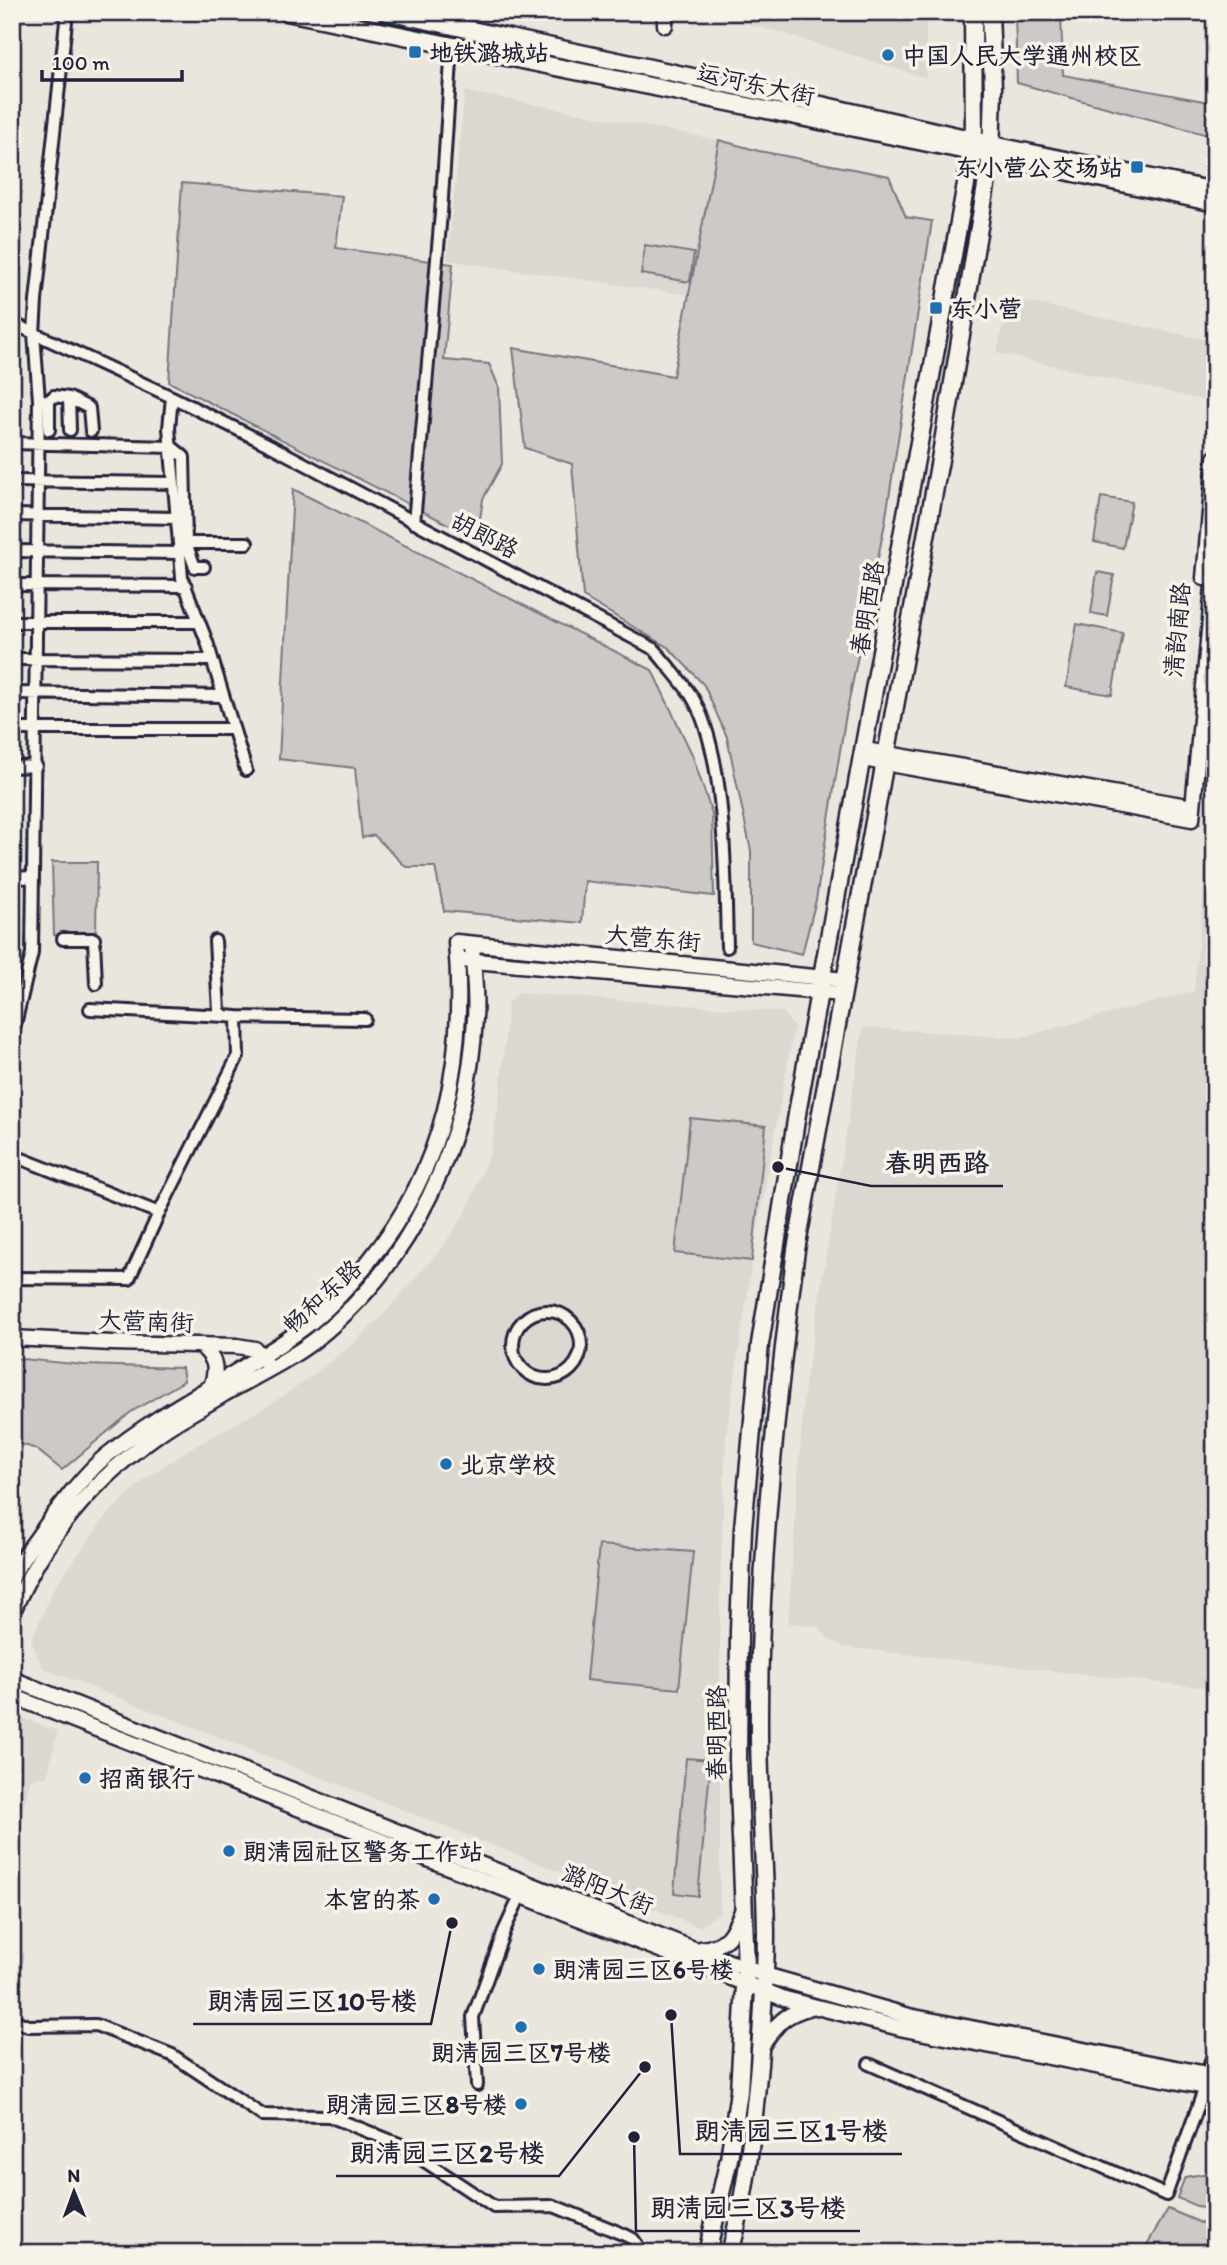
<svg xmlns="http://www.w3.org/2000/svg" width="1227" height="2265" font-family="Itim,'LXGW WenKai TC',sans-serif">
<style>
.built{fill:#dbd8d2}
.green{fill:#cdc9c6;stroke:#787680;stroke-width:2}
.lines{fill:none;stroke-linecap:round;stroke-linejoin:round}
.street-casing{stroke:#22223b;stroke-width:16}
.secondary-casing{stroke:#22223b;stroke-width:19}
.primary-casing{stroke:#22223b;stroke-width:21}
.street{stroke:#f7f3e8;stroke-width:10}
.secondary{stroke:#f7f3e8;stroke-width:14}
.primary{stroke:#f7f3e8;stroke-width:16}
.poi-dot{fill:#1f6fb2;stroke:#f7f3e8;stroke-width:2.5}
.labels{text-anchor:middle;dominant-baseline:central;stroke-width:7;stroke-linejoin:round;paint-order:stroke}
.poi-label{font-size:24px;font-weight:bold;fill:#22223b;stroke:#f7f3e8;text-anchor:start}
.street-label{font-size:24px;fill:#22223b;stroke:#f7f3e8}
.leader{fill:none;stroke:#22223b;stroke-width:2.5}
.callout-dot{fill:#22223b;stroke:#f7f3e8;stroke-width:2.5}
.callout-label{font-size:26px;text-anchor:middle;font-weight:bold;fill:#22223b;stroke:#f7f3e8;stroke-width:7;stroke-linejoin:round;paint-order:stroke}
</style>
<rect width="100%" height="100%" fill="#eae6de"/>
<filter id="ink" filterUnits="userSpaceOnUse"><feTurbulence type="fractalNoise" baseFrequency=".0143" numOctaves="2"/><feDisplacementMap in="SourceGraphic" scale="14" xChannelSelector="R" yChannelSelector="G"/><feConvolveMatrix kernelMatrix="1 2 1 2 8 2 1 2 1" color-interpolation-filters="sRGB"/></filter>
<g filter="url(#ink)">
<path class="built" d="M696 12H926V78L775 31Z
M465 91 719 140 690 295 447 260Z
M1008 298 1208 340 1203 400 997 353Z
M1215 763V1689L843 1647 828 1639 818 1626 788 1623 804 1392 863 1027 1018 1038 1194 991Z
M519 993 783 1012 794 1027 755 1242 726 1437 720 1589V1912L700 1927 43 1668 31 1640 54 1588 106 1516 145 1479 188 1450 269 1405 305 1381 349 1347 381 1317 441 1249 466 1212 491 1150 500 1095 508 1002Z
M12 1714 58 1731 47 1777 31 1778 18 1828 17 1996H12Z"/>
<path class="green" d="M1015 12H1061L1063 75 1215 103V137L1017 83Z
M719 140 759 151 889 176 906 217 932 221 885 523 845 720 816 900 802 954 751 942V851L727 737 704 685 669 648 583 597 572 464 525 448 513 348 673 376Z
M182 183 342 196 336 248 453 264 444 360 489 364 499 387 502 464 483 499 477 539 169 382Z
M645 245 694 253 690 282 641 274Z
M293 489 652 670 692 754 712 814 714 896 585 881 582 923 444 911 435 867H406L374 835 362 838 355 768 279 759Z
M1101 497 1132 502 1123 548 1094 542Z
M1097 572 1114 575 1107 616 1091 613Z
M1077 624 1123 633 1112 695 1066 687Z
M52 862H97L96 936 54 935Z
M690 1118 766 1126 752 1261 675 1253Z
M12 1358 84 1365 182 1368 184 1381 131 1412 62 1470 36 1449 12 1441Z
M599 1545 693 1552 679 1689 586 1680Z
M686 1758 711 1760 698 1896 674 1893Z
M1215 2172V2206L1211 2212 1177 2198 1185 2177Z
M1168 2209 1215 2229V2253H1142Z"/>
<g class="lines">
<g class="street-casing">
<path id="street" d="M12 323 172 397 273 447 654 649C666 664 680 679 691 695 727 752 725 879 727 947
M172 397 169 428 182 578 207 642 246 770
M69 398 89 408 91 431
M42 400 49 401V430
M49 401 54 396 69 398 70 430
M12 443 172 447 184 457 186 543 195 567H204
M12 481 174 483
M12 515 177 518
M414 523 441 213 452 46
M186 543H247
M12 551 180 553
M12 585 186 586
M12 622H199
M12 659 212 660
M12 693 222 696
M12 729H233
M12 767 36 766
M12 878 33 877
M63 939H94L96 984
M90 1009 225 1016
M237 1017 365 1019
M12 1037 32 953 39 400 34 334 36 301 67 12
M12 1155 159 1213
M12 1278 129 1279 159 1213 238 1056 237 1017 225 1016 219 1011 215 941
M513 1345a34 34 0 1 1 68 0a34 34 0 1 1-68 0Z
M12 2019 28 2026 96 2025 172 2055 262 2115 329 2116 399 2144 494 2207 554 2206 625 2235 633 2239 640 2249
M869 2064 1166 2195 1205 2087 1211 2060
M477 2085 473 2017 504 1931 521 1894"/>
</g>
<g class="secondary-casing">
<path id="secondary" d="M665 12V25
M993 144 1215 190
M972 152 1215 204
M1204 578 1215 458
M865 750 1193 807
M863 759 1192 819 1215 564
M464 960 842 994
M12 1338 112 1343 237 1346 255 1349 264 1360
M200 1345C214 1357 218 1366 212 1384
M12 1577C19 1562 29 1549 38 1537 55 1512 84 1474 106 1456 167 1406 240 1375 302 1329 328 1310 350 1286 369 1261 445 1166 466 1061 456 942L845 980
M12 1614C43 1537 94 1479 161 1432 181 1418 203 1407 224 1394 254 1377 288 1361 315 1340 413 1263 469 1141 475 1018 477 993 473 968 472 944
M12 1679 694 1949 765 1975 909 2016 1207 2074
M12 1696 785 1999 904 2029 1205 2087
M700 1949C728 1947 733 1932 743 1909
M760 2048C777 2024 782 2015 811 2007"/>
</g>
<g class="primary-casing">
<path id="primary" d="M287 12 972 152
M387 12 782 96 983 142
M707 2253 729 2159 739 2091 746 1968 738 1761 739 1631 743 1528 760 1344 798 1108 974 140 973 12
M730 2253C747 2191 753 2128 759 2065 762 2020 766 1977 766 1932 765 1867 760 1802 759 1736 758 1573 775 1412 796 1250L941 454 991 156 993 88 990 12"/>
</g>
<use href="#street" class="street"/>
<use href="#secondary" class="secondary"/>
<use href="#primary" class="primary"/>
</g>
</g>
<g class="poi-dot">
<rect x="408" y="45" width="14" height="14" rx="3.5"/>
<circle cx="888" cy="55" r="7"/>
<rect x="1130" y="160" width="14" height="14" rx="3.5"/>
<rect x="929" y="301" width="14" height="14" rx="3.5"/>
<circle cx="446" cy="1464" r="7"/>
<circle cx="85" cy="1778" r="7"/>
<circle cx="229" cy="1851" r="7"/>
<circle cx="434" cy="1899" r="7"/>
<circle cx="539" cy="1969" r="7"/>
<circle cx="521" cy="2027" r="7"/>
<circle cx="521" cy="2104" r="7"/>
</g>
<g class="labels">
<g class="poi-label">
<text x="429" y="52">地铁潞城站</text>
<text x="902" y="55">中国人民大学通州校区</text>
<text x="1123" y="167" text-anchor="end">东小营公交场站</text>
<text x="950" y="308">东小营</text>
<text x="460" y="1464">北京学校</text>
<text x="99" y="1778">招商银行</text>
<text x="243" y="1851">朗清园社区警务工作站</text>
<text x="420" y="1899" text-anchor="end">本宫的茶</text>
<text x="553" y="1969">朗清园三区6号楼</text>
<text x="521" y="2052" text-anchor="middle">朗清园三区7号楼</text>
<text x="507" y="2104" text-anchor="end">朗清园三区8号楼</text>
</g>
<g class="street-label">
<text transform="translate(756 84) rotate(12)">运河东大街</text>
<text transform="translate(485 535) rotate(27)">胡郎路</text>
<text transform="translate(867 608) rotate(-80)">春明西路</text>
<text transform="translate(1177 630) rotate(-85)">清韵南路</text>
<text transform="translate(653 938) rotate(5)">大营东街</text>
<text transform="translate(322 1296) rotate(-42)">畅和东路</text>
<text transform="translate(146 1321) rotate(2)">大营南街</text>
<text transform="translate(716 1733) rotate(-90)">春明西路</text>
<text transform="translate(608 1889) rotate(22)">潞阳大街</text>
</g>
</g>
<path class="leader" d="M778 1167L871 1186H1003M452 1923L431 2024H193M671 2015L680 2154H902M645 2067L559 2176H336M634 2137L636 2231H860"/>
<g class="callout-dot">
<circle cx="778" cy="1167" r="7"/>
<circle cx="452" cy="1923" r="7"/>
<circle cx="671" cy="2015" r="7"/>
<circle cx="645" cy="2067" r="7"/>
<circle cx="634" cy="2137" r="7"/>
</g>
<g class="callout-label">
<text x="937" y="1172">春明西路</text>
<text x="312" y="2010">朗清园三区10号楼</text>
<text x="791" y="2140">朗清园三区1号楼</text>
<text x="447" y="2162">朗清园三区2号楼</text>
<text x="748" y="2217">朗清园三区3号楼</text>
</g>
<rect width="1227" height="2265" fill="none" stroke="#f7f3e8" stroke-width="42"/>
<rect x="21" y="21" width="1185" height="2223" fill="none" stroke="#22223b" stroke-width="2.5" filter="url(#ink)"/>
<g transform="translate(74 2192) rotate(359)" stroke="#f7f3e8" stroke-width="5" paint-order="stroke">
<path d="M0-5L12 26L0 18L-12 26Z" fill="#22223b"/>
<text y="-10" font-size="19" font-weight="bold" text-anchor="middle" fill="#22223b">N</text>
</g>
<path d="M42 70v10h140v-10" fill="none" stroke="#22223b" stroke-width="3.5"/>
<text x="52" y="70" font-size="21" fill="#22223b" stroke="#f7f3e8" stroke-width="5" paint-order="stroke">100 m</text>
</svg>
